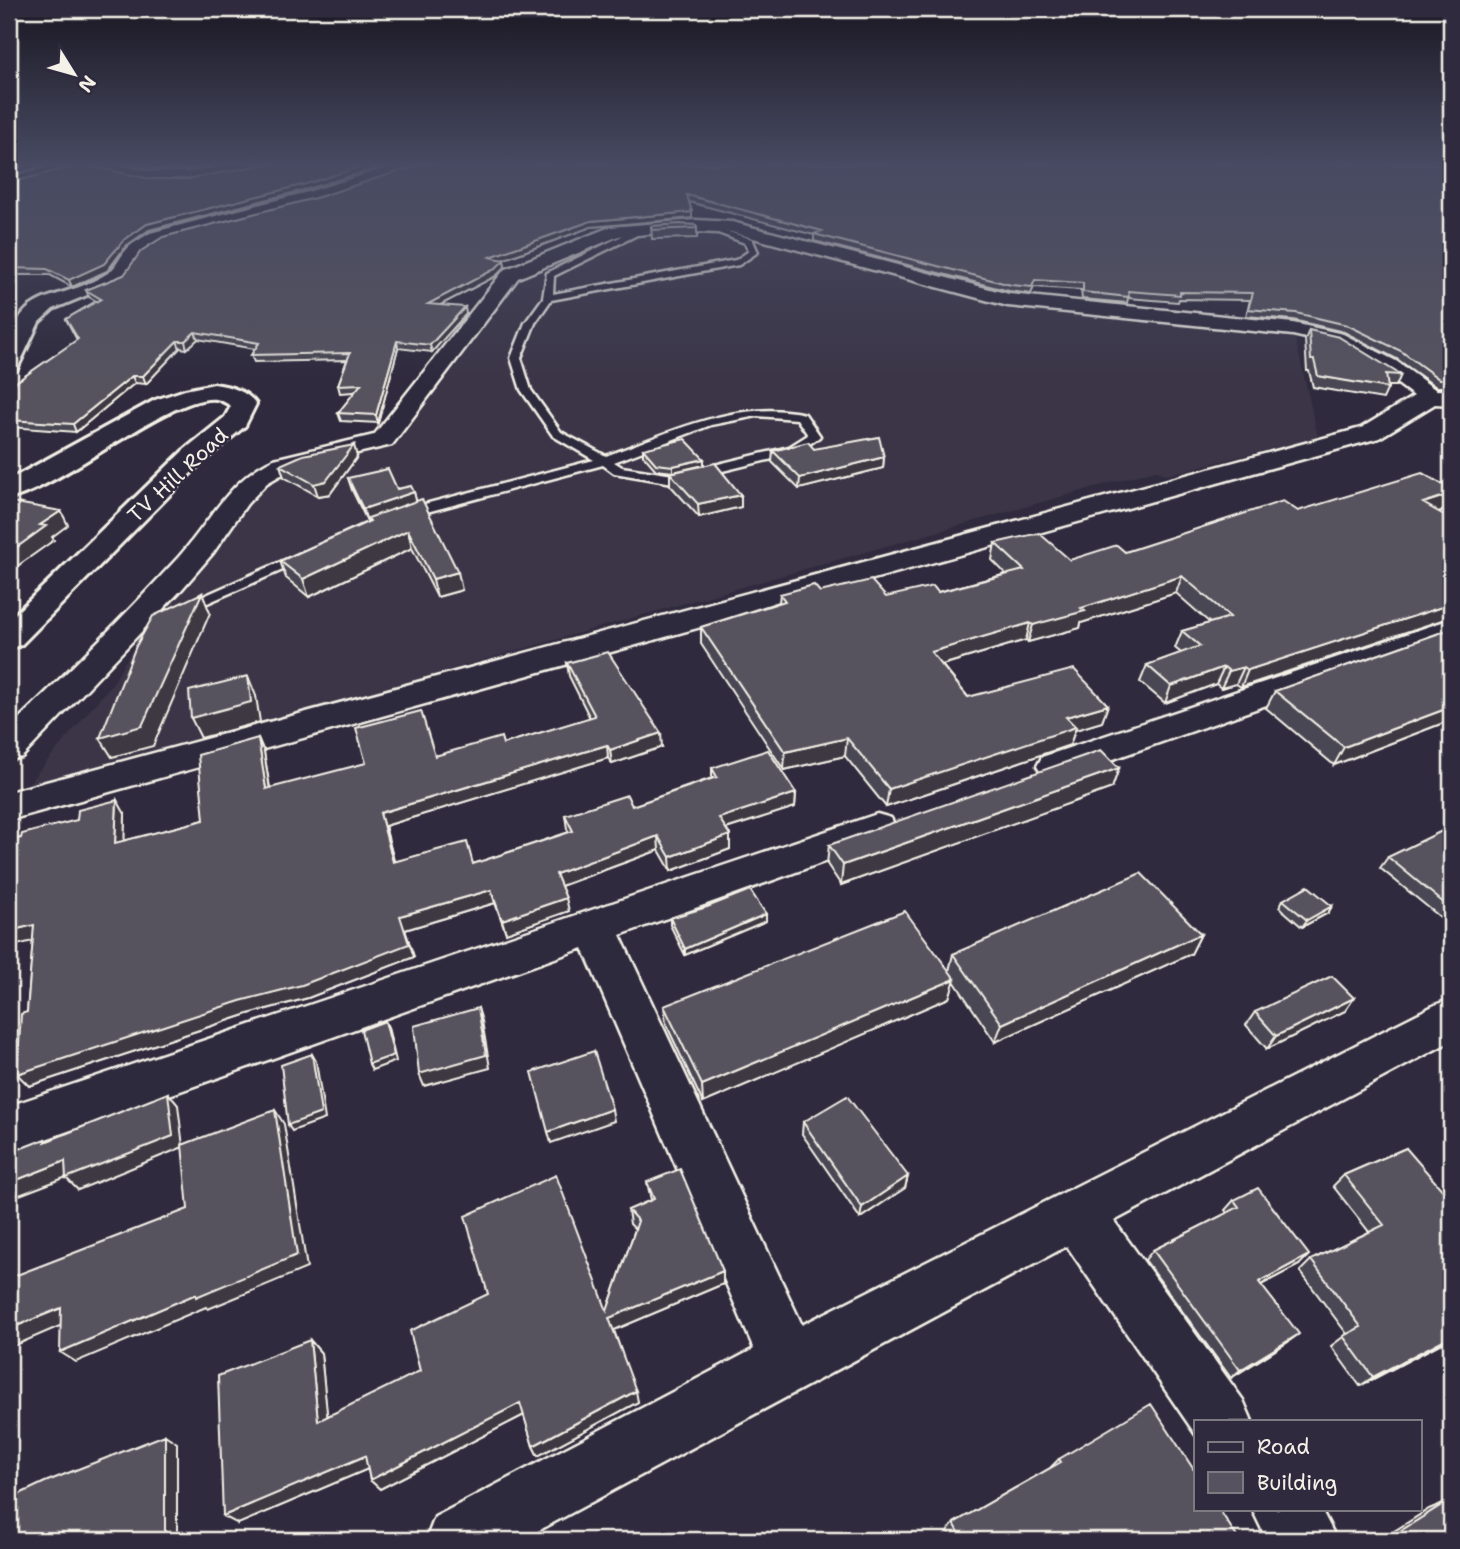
<svg xmlns="http://www.w3.org/2000/svg" width="1460" height="1549" font-family="'Shantell Sans',sans-serif">
<style>
.built{fill:#3b3647}
.lines{fill:none;stroke-linecap:round;stroke-linejoin:round}
.service-casing{stroke:#f4f1e8;stroke-width:5}
.minor-casing{stroke:#f4f1e8;stroke-width:5}
.tertiary-casing{stroke:#f4f1e8;stroke-width:6}
.service{fill:#2f2a3d;fill-rule:evenodd}
.minor{fill:#2f2a3d;fill-rule:evenodd}
.tertiary{fill:#2f2a3d;fill-rule:evenodd}
.wall{fill:#4a4752;stroke:#f4f1e8;stroke-width:2}
.shaded-wall{fill:#3c3942;stroke:#f4f1e8;stroke-width:2}
.building{fill:#56525f;stroke:#f4f1e8;stroke-width:2}
.labels{text-anchor:middle;dominant-baseline:central;stroke-width:5;stroke-linejoin:round;paint-order:stroke}
.far-street-label{font-size:21px;fill:#f4f1e8;stroke:#2f2a3d}
</style>
<rect width="100%" height="100%" fill="#2f2a3d"/>
<filter id="ink" filterUnits="userSpaceOnUse"><feTurbulence type="fractalNoise" baseFrequency=".0143" numOctaves="2"/><feDisplacementMap in="SourceGraphic" scale="14" xChannelSelector="R" yChannelSelector="G"/><feConvolveMatrix kernelMatrix="1 2 1 2 8 2 1 2 1" color-interpolation-filters="sRGB"/></filter>
<g filter="url(#ink)">
<path class="built" d="M732 227 1008 300 1293 329 1318 437 1166 475 1156 470 466 665 18 796 115 680 141 633 208 542 270 470 383 440 511 274 616 231Z"/>
<g class="lines">
<g class="service-casing">
<path id="service" d="M674 227 719 229 752 239 758 252 739 265 551 300 535 323 521 358 531 390 561 432 606 456C669 433 736 399 805 414L820 436 818 438 797 453 673 483 614 473 603 465 408 517H398V511L594 460 553 436 521 390 511 358 525 323 543 298 547 273 632 231ZM674 231 718 233 745 243 749 251 736 260 553 294 554 276 637 235ZM757 416 797 419 808 435 789 447 673 475 622 467 614 462 711 425Z
M303 552 308 553V559L189 611H179L177 608Z"/>
</g>
<g class="minor-casing">
<path id="minor" d="M61 164H112L153 172H190L232 164H264L257 169 190 182H153L85 167 9 187V177Z
M696 220 732 222 1009 294 1293 323 1343 334 1396 361 1436 390 1451 391V405L1435 404 1379 438 9 820V792L1361 428 1414 396 1380 371 1336 345 1293 335 1008 306 731 232 696 230 619 236 518 278 392 445 306 465 279 476 267 483 247 504 213 553 182 589 22 757 9 760V728C66 674 122 619 175 561 208 526 228 479 274 459L374 435 504 270 610 227Z
M1451 619V640L1068 775 1055 779 1042 775 1037 766 1042 757Z
M877 814 891 818 896 828 891 838 620 935 802 1325 1435 1005 1451 999V1041L1114 1221 1243 1400 1252 1421H1196V1435L1067 1246 521 1540H426L435 1517 754 1349 583 948 9 1152V1106Z
M1252 1509H1321L1337 1540H1267Z"/>
</g>
<g class="tertiary-casing">
<path id="tertiary" d="M400 164H425L423 167 320 200 164 241 142 256 126 279 53 309 39 322 17 369 9 371C9 283 54 307 108 273 117 267 120 256 128 248 134 242 143 238 150 233L308 192Z
M214 384C230 386 247 391 256 404L245 426 202 462 21 645 9 648V620L184 450 225 417 231 406C226 403 222 400 216 399 171 394 64 486 9 499V480L155 400 185 390Z"/>
</g>
<use href="#service" class="service"/>
<use href="#minor" class="minor"/>
<use href="#tertiary" class="tertiary"/>
</g>
<path class="wall" d="M127 164H217L190 169H153Z
M258 164H390L307 189 149 230 126 246 107 271 72 287 50 275H9V183L150 179H188L256 166Z
M1451 164V387H1436L1397 359 1344 332 1293 320 1246 316 1250 300 1179 299 1178 302 1128 298 1127 303 1082 299 1081 290 1034 287 1031 294 1009 291 814 241V235L689 202 692 212V218L591 227 502 260H504L505 267 496 276 440 305 466 314 432 352 398 348 378 423 341 421 338 413 355 392 340 393 338 385 347 360 254 362 251 355 255 349 198 339 187 349 180 348 146 384 135 383 76 432 10 427 9 428V387L77 340 66 319 96 301 89 297 86 290 319 197Z
M651 226 697 228V238L652 239Z
M1309 330 1401 375 1396 386H1388V388L1383 399 1313 387 1309 371H1307L1305 340Z
M643 449 704 459V465L673 472 741 495V507L699 517 670 485V473L673 472 656 470 643 455Z
M814 449 884 457 883 468 799 489 772 462 773 451Z
M357 457 330 494 318 496 284 477 280 465Z
M348 478 414 492 416 501 462 590 437 597 412 548 309 597 286 578 280 561 369 521H367L352 490Z
M1451 489V503L1448 509 1439 512 1241 687 1236 684 1221 688 1216 684 1165 703 1140 682 1147 665 1181 653 1175 648 1182 631 1210 623 1176 593 1081 623 1080 628 1028 642 1026 640 942 665 968 697 1108 705 1102 722 1075 730 1070 745 886 807 845 756 784 770 701 644V627L779 602 780 594 820 592 886 597 938 592 1006 574 992 560 995 543 1070 560 1125 552 1298 511Z
M1451 629V720L1334 765 1266 708 1275 691Z
M567 663 662 747 612 764 608 758 385 826 394 862 473 864 569 832 567 829 565 815 632 806 712 778V768L796 793 795 807 726 829 730 849 671 871 659 850 561 886 569 911 506 933 495 903 405 930 414 957 308 998 248 1014 29 1086 27 1012 33 941 125 814 124 841 204 820 258 738 264 752 270 788 435 756 503 744 590 718 569 676Z
M1119 768 1112 788 841 885 827 864 829 845Z
M1451 839V926L1380 868 1388 857Z
M1283 900 1332 906 1328 913 1302 927 1279 907Z
M670 918 766 921 685 955 670 925Z
M1201 934 1191 954 995 1042 954 981 949 998 703 1103 666 1024 664 1006 949 971 953 954Z
M1354 998 1345 1011 1267 1049 1246 1025 1255 1012Z
M1451 1084V1094L1446 1089Z
M803 1122 908 1176 905 1188 860 1218 802 1134Z
M1406 1148 1451 1338 1360 1386 1331 1346 1347 1334 1300 1271 1311 1260 1369 1232 1333 1186 1344 1175Z
M647 1182 723 1271V1284L614 1330 638 1402 538 1456 533 1446 524 1415 380 1489 370 1480 368 1469 238 1524 310 1340 321 1353 327 1416 607 1311 635 1229 630 1224 628 1210 651 1200Z
M1234 1200 1299 1265 1261 1285 1288 1342 1231 1378 1145 1260 1153 1250 1227 1213 1225 1210Z
M1059 1459 1239 1540H952L948 1531 954 1523 1050 1468Z
M1448 1501 1451 1540H1380L1429 1509Z"/>
<path class="shaded-wall" d="M29 164H51L9 176V170Z
M188 164H217L190 169Z
M370 164H390L307 189 149 230 126 246 107 271 72 287 69 280 124 240 147 224Z
M692 212V218L591 227 491 264 490 257 591 221Z
M504 260 505 267 496 276 429 311 428 304Z
M465 307 466 314 432 352 430 345Z
M195 332 198 339 187 349 185 341Z
M177 341 180 348 146 384 143 376Z
M397 341 398 348 378 423 376 415Z
M132 376 135 383 76 432 73 424Z
M354 445 357 457 330 494 318 496 314 484Z
M884 457 883 468 799 489 800 478Z
M704 459V465L673 472V466Z
M414 492 417 504 367 521 363 509Z
M1451 494V503L1448 509 1414 519 1423 503Z
M741 495V507L699 517 698 504Z
M61 511 68 525 52 537 54 540 12 570 15 575 9 579V553L40 525Z
M408 530 412 548 309 597 303 579Z
M458 572 462 590 437 597 433 579Z
M1182 576 1176 593 1081 623 1080 628 1028 642 1033 625 1081 608Z
M202 593 210 613 153 746 112 757 100 738Z
M1451 604V617L1241 687 1248 670Z
M1030 623 1026 640 928 669 931 652Z
M1224 667 1216 684 1165 703 1171 686Z
M1244 667 1236 684 1221 688 1229 671Z
M248 676 256 696 260 722 201 738 191 718Z
M1108 705 1102 722 1075 730 1070 745 886 807 889 789 1066 717Z
M1451 707V720L1334 765 1344 747Z
M661 733 662 747 612 764 610 750Z
M258 738 264 752 272 803 266 789Z
M847 738 845 756 784 770 785 752Z
M607 745 608 758 385 826 398 876 393 862 380 813Z
M1119 768 1112 788 841 885 843 865Z
M796 793 795 807 719 831V818Z
M117 800 125 814 124 857 115 843Z
M730 835V849L671 871 670 857Z
M658 836 659 850 558 887 556 874Z
M491 890 495 903 405 930 414 957 308 998 248 1014 29 1086 17 1074 400 916Z
M566 898 569 911 506 933 502 920Z
M1332 906 1328 913 1302 927 1307 920Z
M766 914V921L685 955V949Z
M34 925 45 938 9 947V931Z
M1201 934 1191 954 995 1042 1002 1024Z
M955 979 949 998 703 1103 702 1085Z
M1354 998 1345 1011 1267 1049 1276 1036Z
M478 1008 482 1021 490 1068 424 1086 419 1074Z
M385 1021 388 1027 396 1061 372 1070 369 1064Z
M312 1054 316 1061 325 1119 292 1131 288 1125Z
M168 1093 178 1105 183 1147 78 1190 66 1178Z
M612 1109 614 1121 551 1143 548 1132Z
M275 1110 284 1124 307 1268 208 1309 206 1307 76 1362 60 1352 196 1294Z
M65 1161 77 1173 9 1199V1183Z
M908 1176 905 1188 860 1218 862 1207Z
M1309 1255 1299 1265 1249 1291 1259 1282Z
M723 1271V1284L612 1331 609 1318Z
M61 1308 76 1319 9 1348V1329Z
M1299 1334 1288 1342 1231 1378 1240 1370Z
M1451 1336V1338L1360 1386 1373 1377Z
M310 1340 321 1353 329 1432 318 1421Z
M636 1391 638 1402 538 1456 533 1446Z
M520 1403 526 1414 380 1489 370 1480Z
M165 1435 177 1443V1540H165Z
M365 1456 375 1466 238 1524 223 1516Z"/>
<path class="building" d="M9 164H29L9 170Z
M82 164 150 179H188L256 166 258 164H370L306 184 147 224 124 240 104 264 69 280 47 269 9 268V183Z
M421 164H1451V379H1439L1401 351 1347 325 1296 313 1248 309 1253 293 1180 292V295L1128 291 1129 297 1083 292V283L1035 280 1032 287 1011 285 814 234 822 231 687 195 692 212 591 221 490 257 504 260 495 269 428 304 465 307 430 345 397 341 376 415 338 413 361 384 338 385 350 353 251 355 259 343 195 332 185 341H177L143 376H132L73 424 9 420V387L78 339 66 319 101 299 86 290 124 275 141 251 163 237 319 197Z
M680 224 696 225 697 228 652 230 651 226Z
M1309 330 1339 337 1401 375 1386 374 1388 388 1318 376 1314 360H1311Z
M879 437 884 457 800 478 773 451 808 442 814 449Z
M685 439 704 459 673 466 656 464 643 449Z
M354 445 326 481 314 484 280 465 303 455Z
M715 463 741 495 698 504 670 473Z
M388 469 397 489 411 486 414 492 363 509 348 478Z
M1422 473 1451 489V494L1423 503 1451 519V604L1248 670 1244 667 1229 671 1224 667 1171 686 1147 665 1200 646 1182 631 1230 617 1182 576 1081 608 1085 611 1033 625 1030 623 931 652 968 697 1074 669 1108 705 1066 717 1076 727 889 789 847 738 785 752 701 627 785 601 780 594 814 585 820 592 871 580 886 597 933 586 938 592 1024 570 995 543 1039 533 1070 560 1117 545 1125 552 1283 501 1298 511Z
M422 499 458 572 433 579 408 530 303 579 280 561 370 521 368 518Z
M11 502 61 511 40 525 46 526 9 553V503Z
M202 593 142 726 100 738 136 646 153 616Z
M1451 629V707L1344 747 1275 691Z
M608 652 661 733 610 750 607 745 380 813 393 862 467 842 473 864 573 831 565 815 627 795 632 806 717 777 712 768 768 750 796 793 719 818 730 835 670 857 658 836 556 874 566 898 502 920 491 890 400 916 409 944 302 985 240 1001 17 1074 21 1014 27 1012 34 925 9 931V840L21 838 22 834 77 820 78 810 117 800 115 843 204 820 198 755 258 738 266 789 366 763 356 728 421 711 435 756 501 737 503 744 595 716 567 663Z
M248 676 251 702 191 718 189 691Z
M1101 750 1119 768 843 865 829 845Z
M1442 831 1451 839V909L1388 857Z
M1141 873 1201 934 1002 1024 953 954Z
M1308 886 1332 906 1307 920 1283 900Z
M750 890 766 914 685 949 670 918 707 907Z
M905 911 955 979 702 1085 664 1006Z
M1332 976 1354 998 1276 1036 1255 1012Z
M478 1008 486 1055 419 1074 414 1026Z
M385 1021 394 1055 369 1064 361 1030Z
M594 1051 612 1109 548 1132 532 1072Z
M312 1054 321 1113 288 1125 281 1065Z
M168 1093 173 1136 66 1178 65 1161 9 1183V1153L45 1139V1142Z
M847 1096 908 1176 862 1207 803 1122Z
M275 1110 297 1255 196 1297V1294L60 1352 61 1308 9 1329V1278L188 1209 182 1145Z
M1406 1148 1451 1200V1336L1373 1377 1343 1336 1361 1327 1311 1260 1384 1225 1344 1175Z
M680 1169 723 1271 609 1318 636 1391 533 1446 520 1403 370 1480 365 1456 223 1516 218 1376 310 1340 318 1421 420 1371 410 1331 488 1294 465 1216 556 1175 607 1311 638 1221 628 1210 654 1199 647 1182Z
M1258 1188 1309 1255 1259 1282 1299 1334 1240 1370 1153 1250 1239 1207 1234 1200Z
M1151 1404 1196 1473V1509H1219L1239 1540H963L954 1523 1061 1462 1059 1459Z
M165 1435V1540H9V1499L45 1482Z
M1448 1501 1451 1506V1540H1386Z"/>
</g>
<linearGradient id="sky" x2="0" y2="1"><stop stop-color="#1a1722"/><stop offset="0.43" stop-color="#474a62"/><stop offset="1" stop-color="#474a62" stop-opacity="0"/></linearGradient>
<rect width="1460" height="381" fill="url(#sky)"/>
<g class="labels">
<g class="far-street-label">
<text transform="translate(178 475) rotate(-43)">TV Hill Road</text>
</g>
</g>
<rect width="1460" height="1549" fill="none" stroke="#2f2a3d" stroke-width="35"/>
<rect x="18" y="18" width="1425" height="1514" fill="none" stroke="#f4f1e8" stroke-width="2.5" filter="url(#ink)"/>
<rect x="1194" y="1420" width="228" height="91" fill="#2f2a3d" stroke="#7e7a81" stroke-width="2"/>
<rect x="1208" y="1442" width="35" height="10" fill="#2f2a3d" stroke="#7e7a81" stroke-width="2"/>
<text x="1257" y="1454" font-size="21" fill="#f4f1e8">Road</text>
<rect x="1208" y="1472" width="35" height="21" fill="#56525f" stroke="#7e7a81" stroke-width="2"/>
<text x="1257" y="1490" font-size="21" fill="#f4f1e8">Building</text>
<g transform="translate(74 74) rotate(127)" stroke="#2f2a3d" stroke-width="5" paint-order="stroke">
<path d="M0-5L12 26L0 18L-12 26Z" fill="#f4f1e8"/>
<text y="-10" font-size="19" font-weight="bold" text-anchor="middle" fill="#f4f1e8">N</text>
</g>
</svg>
